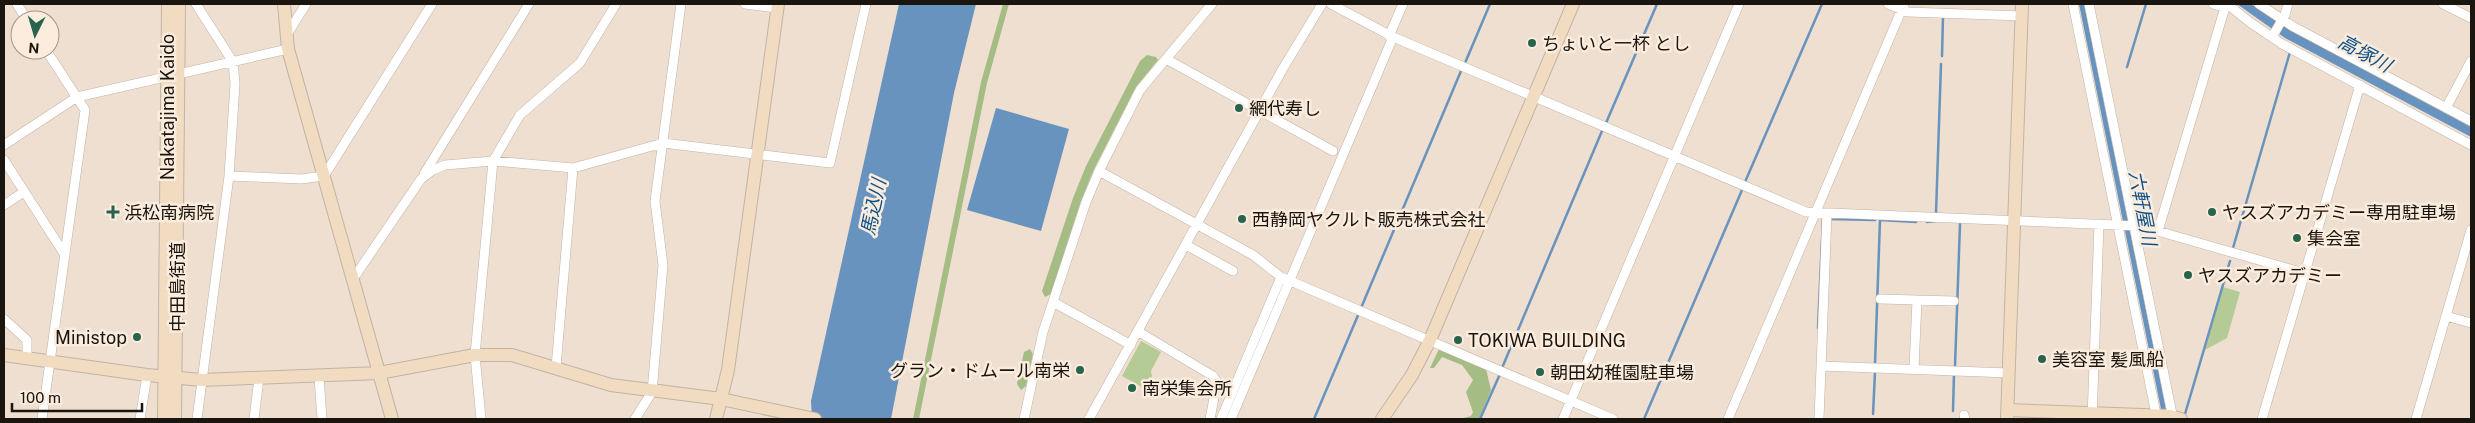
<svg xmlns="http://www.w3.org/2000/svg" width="2475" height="423" font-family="'Public Sans','Noto Sans JP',sans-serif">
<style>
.green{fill:#b4cb95}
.forest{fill:#a5bd84}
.water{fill:#6893bf}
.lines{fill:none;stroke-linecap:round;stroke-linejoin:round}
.stream{stroke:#6893bf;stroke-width:2.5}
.street-casing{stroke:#c2b3a5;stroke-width:10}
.secondary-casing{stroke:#c2b3a5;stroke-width:14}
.street{stroke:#fff;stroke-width:9}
.secondary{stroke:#f2dcc1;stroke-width:12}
.poi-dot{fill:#27634d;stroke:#fbecdd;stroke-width:2}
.labels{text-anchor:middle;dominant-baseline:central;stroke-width:5;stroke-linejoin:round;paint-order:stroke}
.poi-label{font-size:18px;fill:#1a150f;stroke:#fbecdd;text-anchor:start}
.street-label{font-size:18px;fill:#1a150f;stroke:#fbecdd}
.water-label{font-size:19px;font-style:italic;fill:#0e5189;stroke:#fbecdd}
</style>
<rect width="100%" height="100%" fill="#eedfd0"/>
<path class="green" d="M2223 287 2240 292 2227 338 2205 350Z
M1141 341 1161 352 1151 371 1152 377 1146 389 1122 376Z"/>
<path class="forest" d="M1003 4H1009L987 83 919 419H913L981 82Z
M1147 55 1156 57 1158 60 1136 87 1094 169 1081 201 1051 294 1045 297 1042 291 1073 198 1086 166 1140 61Z
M1030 349 1033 354 1026 386 1021 390 1017 384 1024 352Z
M1439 349 1486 369 1491 390 1479 419H1460L1471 416 1473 412 1466 392 1473 380 1462 365 1442 357 1434 368H1430Z"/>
<path class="water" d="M899 4H976L954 93 891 419H812L811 401Z
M2079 4H2084L2168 419H2163Z
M2237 4H2251L2290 30 2471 127V137L2285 38Z
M996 108 1069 129 1041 231 967 210Z"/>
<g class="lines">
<path class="stream" d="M1942 56 1943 17
M1465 63 1490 4
M2127 67 2146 4
M1606 123 1657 4
M1745 182 1822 4
M1936 213 1941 64
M1830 219 1875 220
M1880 220 1916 222
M1927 222 1936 221
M2233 248 2290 52
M1361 308 1461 71
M1818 328 1823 218
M1875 364 1880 220
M1955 366 1960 224
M1502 368 1602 131
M1953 411 1954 374
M1873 414 1875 372
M2185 414 2230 261
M1314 419 1359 313
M1480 419 1500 374
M1644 419 1742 190
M2050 419H2077"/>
<g class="street-casing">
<path id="street" d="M17 4 27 20
M196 4 233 62 235 84 229 176 197 419
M745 4 777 8
M1331 4 1393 37 1806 212 2140 226 2304 273
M1888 4 1908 12 2022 16
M2073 4 2157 419
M2089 4 2173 419
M2213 4 2223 7
M2227 4 2251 23 2282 44 2471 145
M2259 4 2292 26 2471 121
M2443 4 2471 18
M286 36 306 4
M1389 36 1403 4
M2272 37 2285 15 2288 4
M1166 59 1333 151
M2446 108 2471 61
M4 145 77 97 288 49
M4 160 65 255
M1099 171 1253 255 1281 277 1613 419
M424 174 529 4
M229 176 301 179 324 176 432 4
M4 205 24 192
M2158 231 2226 4
M1186 245 1233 271
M353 279 421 179 433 170 445 165 493 161 573 168 663 143 830 163 866 4
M1880 299 1954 301
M1053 302 1131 345
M2446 316 2471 323
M4 319 27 340V358
M1139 332 1213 376 1217 382 1210 419
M1821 366 2009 373
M556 367 573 168
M1914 369 1917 300
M319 377 322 419
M1964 415 1965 419
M42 419 85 110 46 50
M140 419 147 375
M254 419 259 378
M481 419 475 355 493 161 520 115 580 63 616 4
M635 419 652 392 663 265 655 201 681 4
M1024 419 1043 332 1086 202 1099 171 1140 90 1212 4
M1089 419 1282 70 1322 4
M1221 419 1281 277
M1231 419 1393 37
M1563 419 1739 4
M1728 419 1904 4
M1819 419 1827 213
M2092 419 2099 224
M2262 419 2360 85
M2416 419 2471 230"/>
</g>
<g class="secondary-casing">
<path id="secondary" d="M284 4 288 49 392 419
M4 355 147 375 202 380 379 373 475 355H512L611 385 721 399 815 419
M2008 410 2170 416 2181 419
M164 419 168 4
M175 419 179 4
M716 419 728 370 778 4
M1382 419 1412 375 1430 340 1573 4
M2007 419 2022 4"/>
</g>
<use href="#street" class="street"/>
<use href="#secondary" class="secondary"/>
</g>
<g class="poi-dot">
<circle cx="1532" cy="43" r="5"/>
<circle cx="1239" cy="108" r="5"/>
<path d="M110.5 204.5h5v5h5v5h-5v5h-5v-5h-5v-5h5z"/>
<circle cx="2212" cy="212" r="5"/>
<circle cx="1242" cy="219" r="5"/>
<circle cx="2297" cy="238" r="5"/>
<circle cx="2188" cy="275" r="5"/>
<circle cx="137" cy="337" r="5"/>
<circle cx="1458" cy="340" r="5"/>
<circle cx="2042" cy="359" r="5"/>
<circle cx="1080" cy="370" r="5"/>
<circle cx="1540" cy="372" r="5"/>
<circle cx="1132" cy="388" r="5"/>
</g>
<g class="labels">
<g class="poi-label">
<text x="1542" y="43">ちょいと一杯 とし</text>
<text x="1249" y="108">網代寿し</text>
<text x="124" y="212">浜松南病院</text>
<text x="2222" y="212">ヤスズアカデミー専用駐車場</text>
<text x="1252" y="219">西静岡ヤクルト販売株式会社</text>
<text x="2307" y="238">集会室</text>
<text x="2198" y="275">ヤスズアカデミー</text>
<text x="127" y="337" text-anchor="end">Ministop</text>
<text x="1468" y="340">TOKIWA BUILDING</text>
<text x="2052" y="359">美容室 髪風船</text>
<text x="1070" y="370" text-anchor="end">グラン・ドムール南栄</text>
<text x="1550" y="372">朝田幼稚園駐車場</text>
<text x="1142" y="388">南栄集会所</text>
</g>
<g class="street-label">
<text transform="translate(167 107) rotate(-90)">Nakatajima Kaido</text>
<text transform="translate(177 287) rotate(-90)">中田島街道</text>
</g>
<g class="water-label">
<text transform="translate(2365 53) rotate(28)">高塚川</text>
<text transform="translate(873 207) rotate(-78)">馬込川</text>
<text transform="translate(2143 208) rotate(79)">六軒屋川</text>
</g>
</g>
<rect width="2475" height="423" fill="none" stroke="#1a150f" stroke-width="10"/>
<g transform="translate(35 35) rotate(185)"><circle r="24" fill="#fbecdd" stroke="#a1968b"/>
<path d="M0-4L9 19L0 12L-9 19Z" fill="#27634d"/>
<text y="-8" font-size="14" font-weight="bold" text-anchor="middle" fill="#1a150f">N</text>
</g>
<path d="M12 403v8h130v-8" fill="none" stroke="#1a150f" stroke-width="2.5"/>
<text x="20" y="403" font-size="15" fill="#1a150f" stroke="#fbecdd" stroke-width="4" paint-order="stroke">100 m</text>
</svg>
